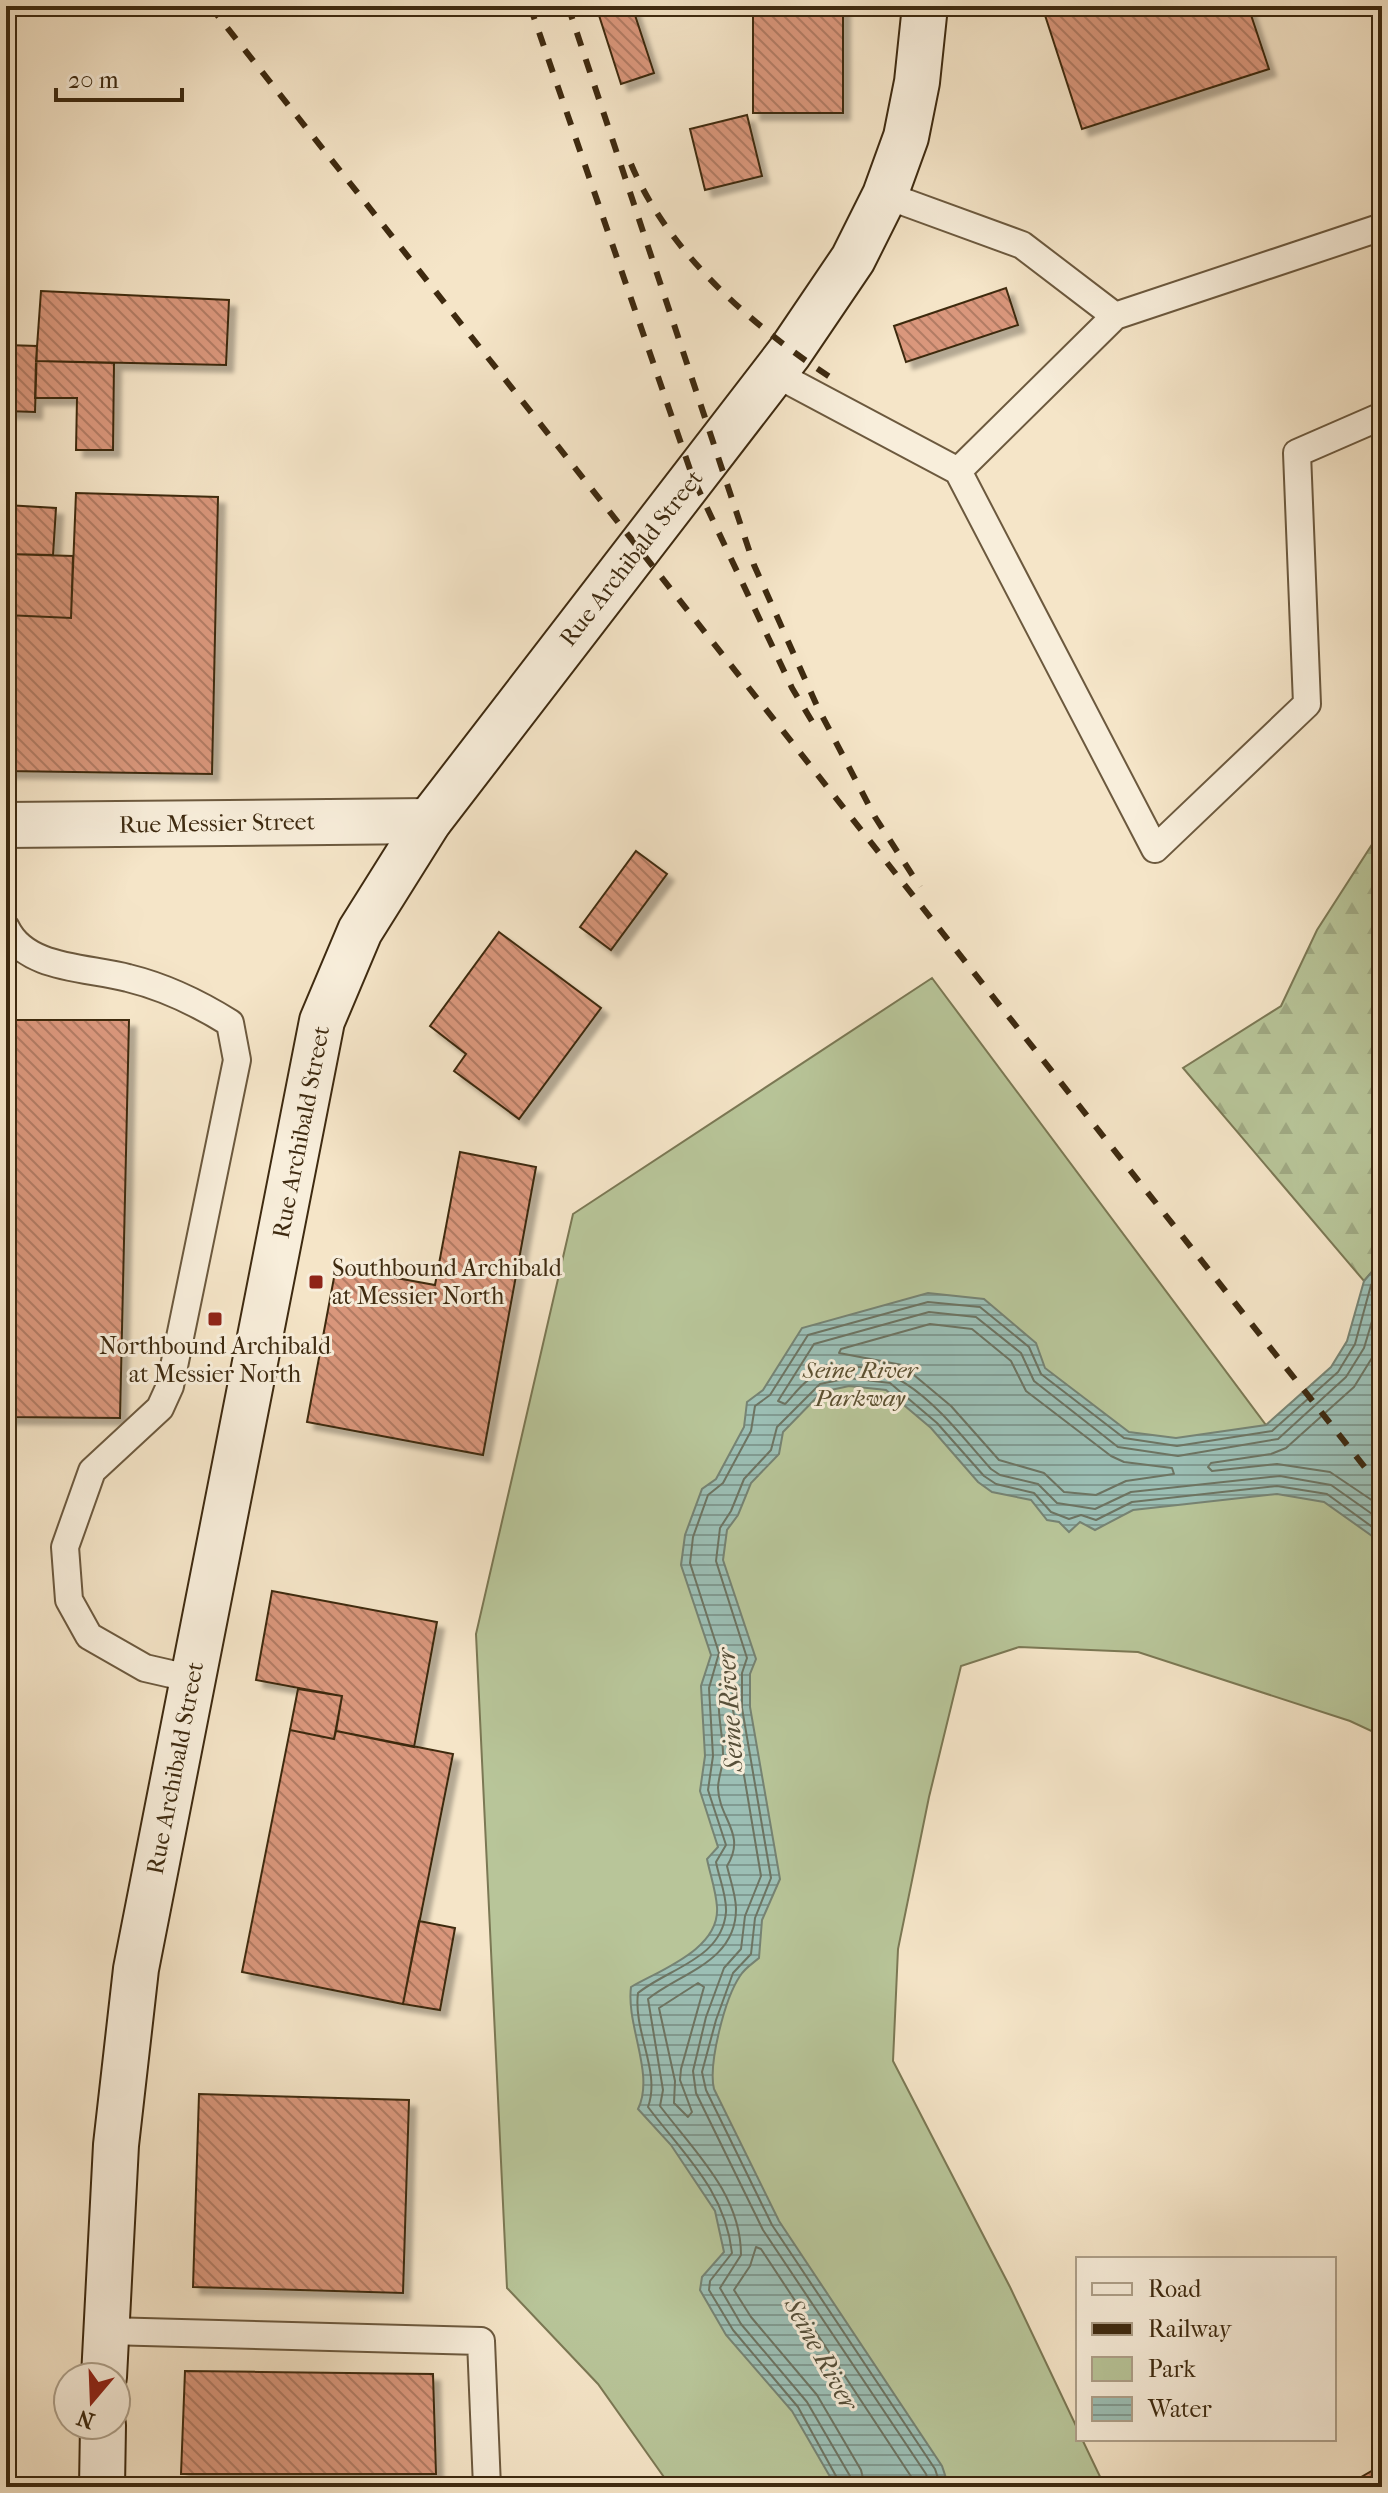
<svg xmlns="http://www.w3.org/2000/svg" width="1388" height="2493" font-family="'IM FELL French Canon',serif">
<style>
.forest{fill:url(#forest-firs);stroke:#7b7854;stroke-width:2}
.park{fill:#b8c599;stroke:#7b7854;stroke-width:2}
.water{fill:url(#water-rules);stroke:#768373;stroke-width:2}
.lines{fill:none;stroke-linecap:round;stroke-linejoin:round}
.shore{stroke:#6d7462;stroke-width:2}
.building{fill:url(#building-back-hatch);stroke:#3e2a10;stroke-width:2;filter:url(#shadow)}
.lane-casing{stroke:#6c593e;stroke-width:30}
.street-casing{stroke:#6c593e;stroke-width:48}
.secondary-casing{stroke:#3e2a10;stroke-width:48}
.lane{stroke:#f8eedb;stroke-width:26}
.street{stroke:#f8eedb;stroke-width:44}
.secondary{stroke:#f8eedb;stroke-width:44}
.rail{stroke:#3e2a10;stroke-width:6;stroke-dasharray:14 14;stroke-linecap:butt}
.poi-dot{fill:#8f2418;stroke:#f8eedb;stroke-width:3}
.labels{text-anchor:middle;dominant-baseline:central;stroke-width:6;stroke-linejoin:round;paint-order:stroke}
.street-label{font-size:24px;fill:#3e2a10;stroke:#f8eedb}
.poi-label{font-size:24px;fill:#3e2a10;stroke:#f8eedb;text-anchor:start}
.park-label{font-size:24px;font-style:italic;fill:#5c5132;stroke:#f8eedb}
.water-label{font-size:26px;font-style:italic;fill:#564f39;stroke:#f8eedb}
</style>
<defs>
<pattern id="forest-firs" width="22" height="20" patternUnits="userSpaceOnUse" patternTransform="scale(2)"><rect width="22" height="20" fill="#b8c599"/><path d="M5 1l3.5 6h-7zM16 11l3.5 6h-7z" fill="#9fa983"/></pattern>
<pattern id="water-rules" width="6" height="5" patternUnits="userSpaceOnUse" patternTransform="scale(2)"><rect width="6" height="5" fill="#9cbfb5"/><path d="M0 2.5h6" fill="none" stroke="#819b92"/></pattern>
<pattern id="building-back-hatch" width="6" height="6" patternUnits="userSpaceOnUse" patternTransform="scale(2)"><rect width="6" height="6" fill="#da977c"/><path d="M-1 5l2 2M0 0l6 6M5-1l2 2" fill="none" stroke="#b27b64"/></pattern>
<filter id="shadow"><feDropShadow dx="7" dy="7" stdDeviation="2" flood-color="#0004"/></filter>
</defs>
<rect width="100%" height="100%" fill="#f5e5c8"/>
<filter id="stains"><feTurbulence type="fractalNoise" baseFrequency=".0025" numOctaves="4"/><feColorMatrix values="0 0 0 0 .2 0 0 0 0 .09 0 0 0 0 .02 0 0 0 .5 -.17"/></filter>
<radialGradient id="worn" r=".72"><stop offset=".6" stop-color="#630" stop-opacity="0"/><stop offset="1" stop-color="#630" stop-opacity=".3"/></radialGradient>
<path class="forest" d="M1382 829V1260L1364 1281 1183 1068 1281 1006 1317 930Z"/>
<path class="park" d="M932 978 1266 1425 1382 1540V1736L1350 1721 1138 1652 1019 1647 961 1666 929 1797 898 1949 893 2061 1010 2287 1078 2430V2439H1082L1105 2487H671L598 2384 507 2288 476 1634 573 1214Z"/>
<path class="water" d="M1382 1260V1543L1324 1502 1277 1494 1133 1510 1095 1530 1080 1522 1069 1532 1059 1522 1047 1520 1031 1500 992 1492 978 1482 931 1428 886 1390 849 1386 822 1392 783 1432 779 1454 751 1483 738 1515 727 1530 723 1560 756 1659 750 1674V1707L780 1879 762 1920 759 1958C753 1963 744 1969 740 1976 725 1998 708 2064 714 2089L779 2221 942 2466 949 2487H836L792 2411 726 2335 700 2290 702 2277 724 2252 715 2211 671 2145 638 2109C655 2074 626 2026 631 1987 660 1970 720 1949 717 1907 716 1891 710 1874 707 1859L718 1847 700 1791 705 1756 701 1686 711 1655 681 1565 685 1535 702 1489 716 1479 744 1427 747 1402 763 1390 802 1328 928 1293 984 1299 1036 1343 1045 1368 1129 1432 1176 1438 1266 1425 1331 1367 1347 1341 1364 1281Z"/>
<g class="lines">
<path class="shore" d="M1382 1288 1364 1348 1346 1377 1278 1439 1178 1456 1118 1447 1034 1381 1021 1353 976 1317 929 1312 814 1344 778 1401 785 1404C794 1395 804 1380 816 1375 893 1341 946 1419 991 1469L1000 1475 1038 1484 1057 1503 1095 1509 1131 1492 1280 1476 1331 1485 1382 1521
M930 1324 972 1329 1011 1361 1026 1391 1111 1456 1124 1462 1172 1468 1174 1474 1126 1481 1096 1495 1064 1492 1044 1473 999 1460 951 1406 902 1365 839 1353 841 1349Z
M1382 1328 1375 1353 1354 1387 1286 1448 1271 1454 1211 1463 1208 1467 1212 1471 1277 1464 1330 1472 1382 1507
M698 1983 704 1987 681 2069 680 2080 692 2112 688 2117 674 2103 675 2081 659 2008Z
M842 2487 798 2407 733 2330 709 2290 710 2281 732 2253C725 2190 684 2155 648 2107 661 2072 633 2031 638 1993 669 1968 722 1959 726 1912 727 1896 719 1878 716 1862L726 1845 708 1790 713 1756 709 1688 719 1653 690 1563 693 1537 708 1495 723 1483 751 1431 755 1406 770 1395 808 1335 928 1302 980 1307 1029 1347 1041 1374 1124 1438 1177 1446 1272 1431 1338 1372 1355 1344 1371 1285 1382 1273
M853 2487 850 2476 807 2402 741 2324 720 2288 741 2255C741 2194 694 2151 660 2106L663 2090 648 1999C680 1973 736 1962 736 1909 736 1895 730 1879 727 1866 747 1834 719 1819 718 1788 718 1778 723 1767 723 1757 724 1731 710 1692 727 1670L732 1674 733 1710 761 1876 745 1916 741 1949 724 1968 706 2017 693 2071 696 2093 763 2230 926 2474 930 2487
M865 2487 861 2470 817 2395 751 2317 734 2290 750 2266 756 2247 761 2249 918 2487
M941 2487 935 2469 772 2225 706 2090 702 2072 716 2020 733 1973 751 1954 755 1918 771 1878 742 1708V1673L747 1658 716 1561 720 1528 731 1511 744 1479 771 1450 777 1427 820 1384 849 1378 890 1383 937 1423 984 1476 996 1484 1034 1493 1051 1512 1069 1519 1081 1515 1096 1520 1132 1502 1277 1486 1327 1494 1382 1534"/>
</g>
<path class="building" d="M596 6H632L654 73 621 84Z
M753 6H843V113H753Z
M1042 6H1248L1269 69 1082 129Z
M747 115 762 176 705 190 690 129Z
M1006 288 1018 325 906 362 894 326Z
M41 291 229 300 226 365 36 361Z
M6 345 37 346 35 412 6 411Z
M36 361 114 363 113 450H76L77 398H35Z
M76 493 218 497 212 774 6 771V615L71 618Z
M6 505 56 508 53 555 6 554Z
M6 554 73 556 71 618 6 615Z
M636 851 667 874 611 950 580 927Z
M499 932 601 1008 519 1119 454 1071 466 1054 430 1026Z
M6 1020H129L120 1418 6 1417Z
M460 1152 536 1167 483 1455 307 1422 336 1267 435 1285Z
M272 1591 437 1622 414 1747 336 1731 342 1696 256 1680Z
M298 1689 342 1696 334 1739 290 1730Z
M290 1730 334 1739 336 1731 453 1754 403 2004 242 1972Z
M419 1921 455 1928 440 2010 403 2004Z
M199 2094 409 2100 403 2293 193 2287Z
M185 2371 433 2374 436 2474H181Z
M1382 2465V2487H1344Z
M423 2481V2487H351V2482Z"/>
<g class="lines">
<g class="lane-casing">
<path id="lane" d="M885 195 1022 245 1115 316
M1382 227 1115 316 958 471 1155 849 1307 704 1297 453 1382 416
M774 373 958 471
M6 928C26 970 88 967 128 978 165 987 198 1003 230 1023L237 1060 170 1386 160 1408 92 1471 65 1547 69 1600 89 1636 145 1668 193 1679
M107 2331 481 2341 487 2487"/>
</g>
<g class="street-casing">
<path id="street" d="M6 825 429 821"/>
</g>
<g class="secondary-casing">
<path id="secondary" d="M104 2377 116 2145 136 1969 322 1021 360 931 429 821 790 352 853 259 885 195 906 137 917 82 925 6
M102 2487 103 2425"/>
</g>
<use href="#lane" class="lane"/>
<use href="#street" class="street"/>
<use href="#secondary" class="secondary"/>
<path class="rail" d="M210 6 1382 1489
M530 6 693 478 792 688 819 733
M568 6 754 565 817 706 875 817 920 887
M631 164C668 252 752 326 830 377"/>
</g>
<g class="poi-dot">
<rect x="308" y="1274" width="16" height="16" rx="4"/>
<rect x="207" y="1311" width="16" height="16" rx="4"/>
</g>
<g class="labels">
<g class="street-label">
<text transform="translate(631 558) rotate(-52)">Rue Archibald Street</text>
<text transform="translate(217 823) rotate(-1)">Rue Messier Street</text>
<text transform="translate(301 1132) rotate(-79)">Rue Archibald Street</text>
<text transform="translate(175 1768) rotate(-79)">Rue Archibald Street</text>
</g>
<g class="poi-label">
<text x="332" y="1268">Southbound Archibald<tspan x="332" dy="28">at Messier North</tspan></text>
<text x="215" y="1346" text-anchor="middle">Northbound Archibald<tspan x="215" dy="28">at Messier North</tspan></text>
</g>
<g class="park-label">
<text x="860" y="1370">Seine River<tspan x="860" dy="28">Parkway</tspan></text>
</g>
<g class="water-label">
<text transform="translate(730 1710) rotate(-94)">Seine River</text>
<text transform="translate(821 2354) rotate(61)">Seine River</text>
</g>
</g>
<rect width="1388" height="2493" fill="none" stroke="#f5e5c8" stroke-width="32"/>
<rect x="8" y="8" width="1372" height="2477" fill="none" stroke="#3e2a10" stroke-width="4"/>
<rect x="16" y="16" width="1356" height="2461" fill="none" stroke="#3e2a10" stroke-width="2"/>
<rect x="1076" y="2257" width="260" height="184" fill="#f8eedb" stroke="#aea08a" stroke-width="2"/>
<rect x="1092" y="2283" width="40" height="12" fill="#f8eedb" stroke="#aea08a" stroke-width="2"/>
<text x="1148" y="2297" font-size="24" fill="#3e2a10">Road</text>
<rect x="1092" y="2323" width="40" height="12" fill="#3e2a10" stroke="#aea08a" stroke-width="2"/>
<text x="1148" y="2337" font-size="24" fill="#3e2a10">Railway</text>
<rect x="1092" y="2357" width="40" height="24" fill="#b8c599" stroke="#aea08a" stroke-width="2"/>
<text x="1148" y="2377" font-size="24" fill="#3e2a10">Park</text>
<rect x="1092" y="2397" width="40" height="24" fill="url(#water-rules)" stroke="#aea08a" stroke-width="2"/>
<text x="1148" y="2417" font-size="24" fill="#3e2a10">Water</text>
<g transform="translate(92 2401) rotate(199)"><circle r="38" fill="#f8eedb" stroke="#aea08a" stroke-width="2"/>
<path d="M0-6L14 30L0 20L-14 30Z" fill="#8f2418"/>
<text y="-12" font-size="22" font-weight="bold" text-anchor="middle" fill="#3e2a10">N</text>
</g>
<path d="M56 88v12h126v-12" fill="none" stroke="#3e2a10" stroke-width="4"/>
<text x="68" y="88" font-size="24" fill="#3e2a10" stroke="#f8eedb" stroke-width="6" paint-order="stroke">20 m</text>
<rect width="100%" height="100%" filter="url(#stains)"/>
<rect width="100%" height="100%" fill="url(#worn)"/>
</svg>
